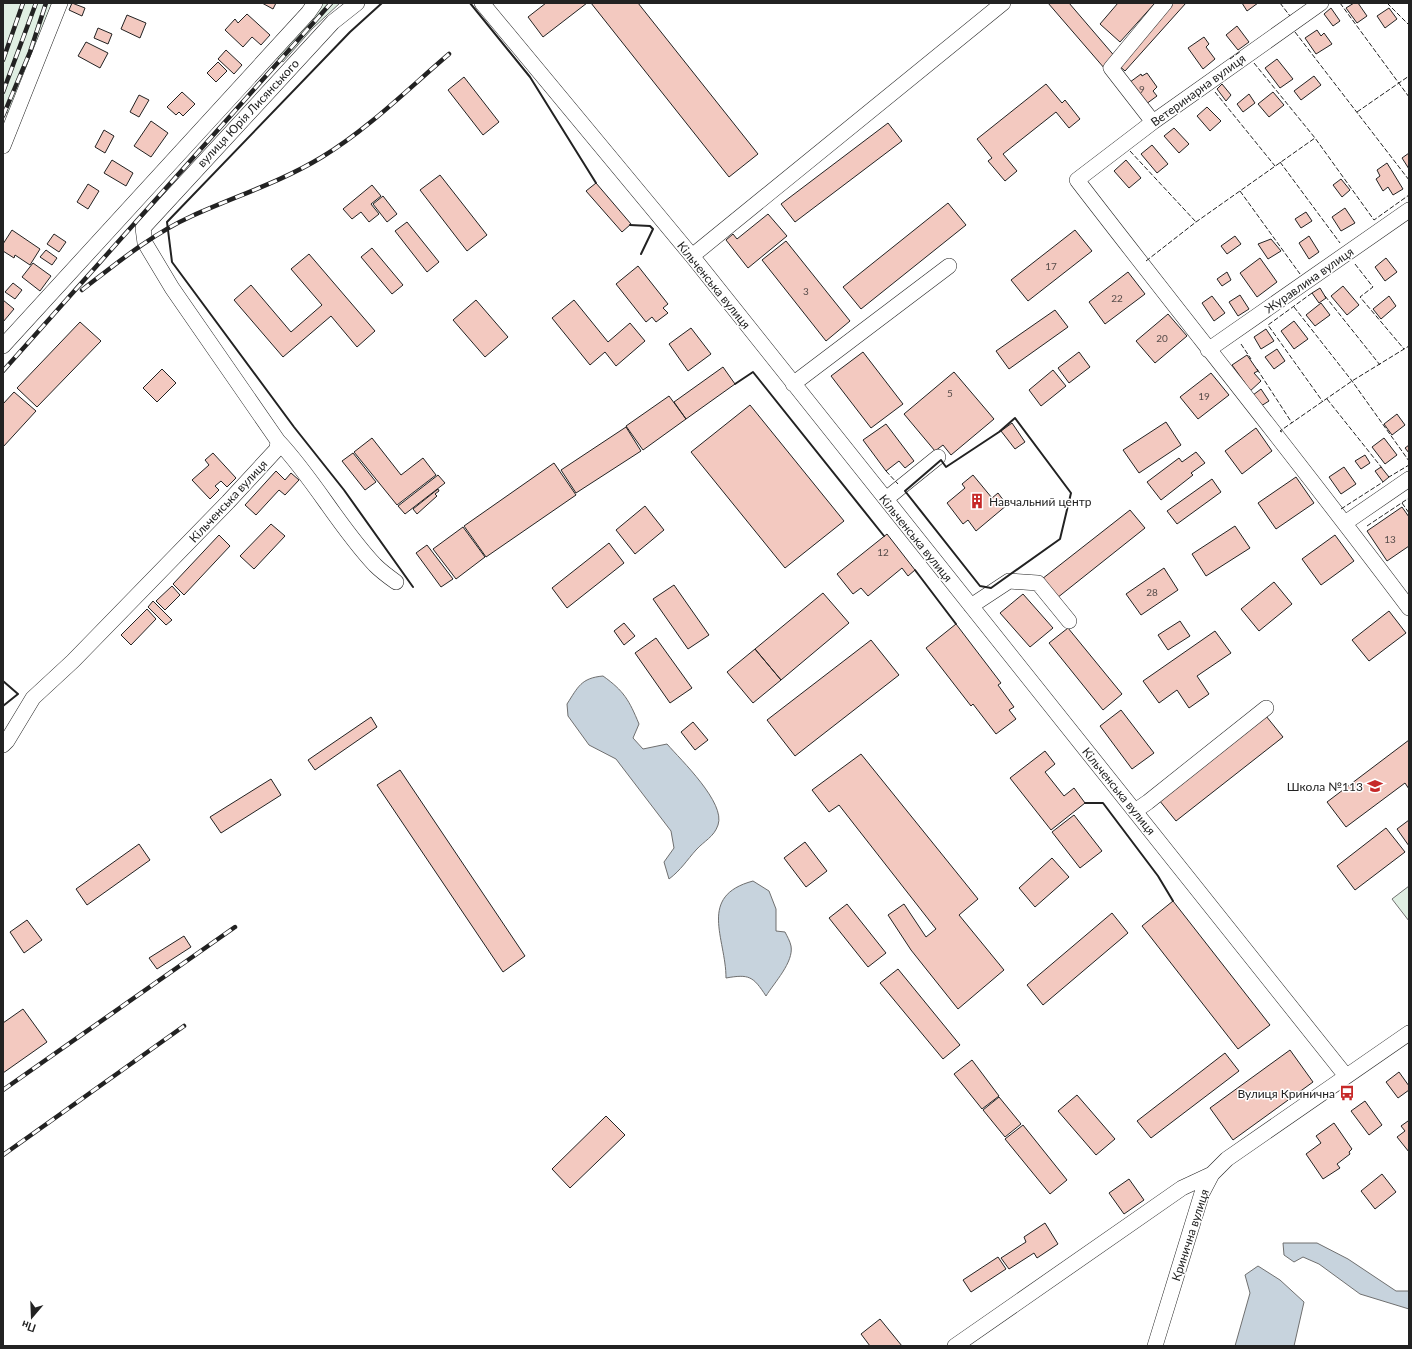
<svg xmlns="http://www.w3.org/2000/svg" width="1412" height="1349" font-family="Lato,sans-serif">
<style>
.green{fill:#e0efe3;stroke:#6f6f6f}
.water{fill:#c7d3dd;stroke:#6f6f6f}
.building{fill:#f3c9c0;stroke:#222}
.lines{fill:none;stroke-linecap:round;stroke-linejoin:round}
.minor-casing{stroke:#222;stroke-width:16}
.minor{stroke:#fff;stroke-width:15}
.rail-casing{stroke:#222;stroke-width:4.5}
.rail{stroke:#fff;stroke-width:3;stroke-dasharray:9;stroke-linecap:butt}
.fence{stroke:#222;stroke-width:1;stroke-dasharray:5 2;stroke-linecap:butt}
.wall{stroke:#222;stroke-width:2}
.labels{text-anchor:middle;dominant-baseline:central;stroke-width:3;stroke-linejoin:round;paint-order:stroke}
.number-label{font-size:10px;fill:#564c4a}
.street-label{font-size:12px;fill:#222;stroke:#fff}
.poi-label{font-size:12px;fill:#222;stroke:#fff;text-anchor:end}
</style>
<rect width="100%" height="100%" fill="#fff"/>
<path class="green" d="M3 3H52L47 16 41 41 11 114 3 111Z
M320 3H340L312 29 283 62 274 55Z
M1409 886V921L1392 899Z"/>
<path class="water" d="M603 676C624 691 629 700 639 724L633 738 643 749 667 744C681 760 726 803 718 825 714 837 704 841 696 850 687 860 681 870 669 879L664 862 674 848 671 831 616 759 589 745 568 716 567 704C578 687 581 678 603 676Z
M753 881 769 891 776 909V931L785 932C787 936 790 941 791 946 794 962 774 983 766 996 753 976 749 974 726 978 726 938 697 896 753 881Z
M1283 1243H1317L1348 1259 1396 1291H1409V1309L1360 1294 1319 1264 1303 1257 1294 1262 1284 1255Z
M1258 1266 1280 1280 1304 1302 1294 1346H1235L1250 1293 1245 1275Z"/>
<path class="building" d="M72 3 85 8 82 16 69 10Z
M262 3H276L273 9Z
M546 3H587L543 37 528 17Z
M591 3H638L758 154 729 177Z
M1048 3H1069L1117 59 1105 69Z
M1118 3H1155L1120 42 1100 24Z
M1170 3H1186L1125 71 1116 63Z
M1242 3H1258L1247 11Z
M1354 3H1358L1367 16 1357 23 1346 8Z
M1331 8 1340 21 1333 26 1324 14Z
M1389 8 1397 19 1385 28 1377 16Z
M247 14 270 35 261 45 252 37 243 47 225 30 235 19 238 23Z
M127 15 146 23 140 38 121 29Z
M1237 26 1249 42 1238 50 1226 35Z
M98 28 112 34 108 44 94 38Z
M1317 30 1321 36 1324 33 1332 44 1316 54 1305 38Z
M1204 37 1209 44 1206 47 1215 59 1203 69 1188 48Z
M86 42 108 53 100 68 78 56Z
M226 50 242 65 234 74 218 59Z
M1277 59 1293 79 1280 88 1265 68Z
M218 62 227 71 216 82 207 73Z
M1147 73 1157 87 1153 91 1157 96 1142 107 1126 85 1141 74 1142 76Z
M1314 76 1321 85 1301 100 1294 91Z
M464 77 499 122 483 135 448 90Z
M1046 84 1062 103 1065 100 1080 119 1069 128 1056 112 1003 154 1017 171 1005 181 988 161 992 158 977 139Z
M1222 84 1231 95 1226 101 1217 89Z
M182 92 195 104 183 116 179 112 176 115 167 107Z
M1273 92 1284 105 1269 117 1258 104Z
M1249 94 1255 103 1243 112 1237 104Z
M139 95 149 100 139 117 130 112Z
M1207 107 1221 121 1210 131 1197 116Z
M151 121 168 133 151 157 134 146Z
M888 123 902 141 795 222 781 204Z
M1174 128 1189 144 1179 153 1164 136Z
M104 130 114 136 105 153 95 147Z
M1152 145 1168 164 1157 173 1141 154Z
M1409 153V169L1402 158Z
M112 160 133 173 126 186 104 173Z
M1126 160 1141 178 1129 188 1114 171Z
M1387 163 1403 189 1393 195 1388 187 1383 191 1376 179 1380 176 1377 170Z
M440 175 487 235 467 251 420 190Z
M1341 179 1350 190 1342 197 1333 185Z
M596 183 631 224 622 232 586 191Z
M88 184 99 191 88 209 77 202Z
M372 185 381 196 371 204 379 214 369 222 361 212 352 219 343 209Z
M383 196 397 214 387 222 373 204Z
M948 203 966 225 861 309 843 287Z
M1345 208 1355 223 1341 231 1332 217Z
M1306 212 1312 221 1301 228 1295 219Z
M768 214 787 236 748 268 726 240 733 234 737 239Z
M407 222 439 262 427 272 395 231Z
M12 230 40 249 30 265 15 255 14 258 3 251V244Z
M1075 230 1092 251 1028 301 1011 280Z
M54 234 66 242 59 252 47 244Z
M1235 236 1241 244 1227 254 1221 246Z
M1309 236 1319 252 1309 259 1299 243Z
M1271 239 1281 251 1268 259 1258 244Z
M786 241 850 321 826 341 762 260Z
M372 248 403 285 392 294 361 257Z
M46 250 57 258 52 265 40 257Z
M309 254 375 331 357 347 331 316 283 357 234 300 251 285 291 332 322 305 291 269Z
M1260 258 1277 282 1257 297 1240 273Z
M1386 258 1397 272 1385 281 1375 267Z
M33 263 51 276 40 291 22 277Z
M638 266 668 304 663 308 668 313 656 322 652 317 646 322 616 284Z
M1128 272 1145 294 1105 324 1089 302Z
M1227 272 1231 280 1222 286 1217 279Z
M13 283 22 290 15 299 5 292Z
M1343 286 1359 305 1347 315 1331 296Z
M1320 288 1326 298 1319 303 1312 293Z
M1240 295 1249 309 1238 316 1229 302Z
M1212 296 1225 313 1214 321 1202 303Z
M1389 296 1396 306 1381 319 1373 309Z
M3 300 14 309 3 322Z
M476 300 508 337 485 357 453 320Z
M574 300 608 342 630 323 645 341 616 366 605 352 590 365 552 318Z
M1321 303 1330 315 1315 326 1306 315Z
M1055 310 1068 327 1009 369 996 351Z
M1168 314 1187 336 1155 363 1136 341Z
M1294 321 1308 339 1294 349 1281 331Z
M80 322 101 341 37 407 17 388Z
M691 328 711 354 688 371 669 344Z
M1266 329 1274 341 1261 349 1254 337Z
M1277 349 1285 361 1274 369 1265 357Z
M863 352 903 404 871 428 831 376Z
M1079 352 1090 367 1069 383 1058 368Z
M1247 355 1258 371 1254 373 1261 381 1248 393 1242 385 1245 383 1232 365Z
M723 367 735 384 686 419 674 402Z
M162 369 176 383 157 402 143 388Z
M1053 370 1066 386 1041 406 1029 390Z
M954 372 994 419 951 455 943 445 935 451 904 414Z
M1211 373 1229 395 1198 419 1180 397Z
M1261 389 1269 401 1261 406 1253 395Z
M14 392 36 411 3 447V404Z
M669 396 686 419 643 450 626 426Z
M750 405 844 521 785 568 691 452Z
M1397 414 1405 425 1392 435 1384 424Z
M1166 422 1181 445 1139 473 1123 450Z
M1012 423 1025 442 1015 449 1001 431Z
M886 424 914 461 905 468 899 461 886 471 863 440Z
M626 427 641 451 576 493 561 470Z
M1256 428 1272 451 1242 474 1225 451Z
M372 438 401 475 423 458 436 475 397 505 354 452Z
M1384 438 1397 455 1385 464 1372 447Z
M1409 445V453L1405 448Z
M1196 452 1205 463 1191 473 1193 475 1161 500 1147 482 1179 458 1182 462Z
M213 453 236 478 227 487 221 481 215 486 219 490 210 499 192 480 209 465 205 460Z
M353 453 376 482 365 490 342 461Z
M1365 455 1370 463 1361 469 1355 461Z
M554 463 576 495 486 557 464 526Z
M1344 467 1356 484 1341 494 1329 477Z
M1381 467 1389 477 1383 482 1375 471Z
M276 471 285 480 291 473 299 480 285 495 279 490 256 515 245 505Z
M438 475 445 483 405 514 398 506Z
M973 475 992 498 998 493 1007 505 976 531 968 520 963 524 947 503 965 488 962 484Z
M1296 477 1314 503 1276 529 1258 503Z
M1212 479 1221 492 1177 524 1167 511Z
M438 489 439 491 435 494 437 496 417 514 413 509Z
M645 506 664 530 635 554 616 530Z
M1402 507 1409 517V546L1387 561 1367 531Z
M1130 510 1145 528 1057 598 1042 579Z
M271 524 285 536 254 569 240 556Z
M1235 526 1250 548 1206 576 1192 554Z
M463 527 485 557 456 579 433 549Z
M887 534 915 570 908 576 902 568 868 596 861 588 853 594 837 574Z
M219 535 230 546 184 595 173 584Z
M1335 535 1354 561 1321 585 1302 559Z
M609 543 624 563 567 608 552 588Z
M427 545 453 579 441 587 416 553Z
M1164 568 1178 590 1141 615 1126 594Z
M1274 582 1292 604 1259 631 1241 609Z
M674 585 709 635 688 649 653 599Z
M172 586 180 595 165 610 156 601Z
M823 593 849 623 781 680 755 649Z
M1023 594 1053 628 1030 647 1000 613Z
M153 601 172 620 166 625 148 607Z
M147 609 156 619 131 645 121 635Z
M1389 611 1406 633 1369 661 1352 640Z
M1180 621 1190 636 1168 650 1158 635Z
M624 623 635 636 624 645 614 631Z
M956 624 1001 683 998 685 1014 707 1009 710 1016 719 996 734 973 704 971 706 926 648Z
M1068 628 1122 694 1103 710 1049 643Z
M1215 631 1231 653 1197 676 1209 694 1189 708 1177 690 1159 703 1143 681Z
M656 638 692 688 670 703 635 653Z
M871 640 899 675 795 756 767 720Z
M755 649 781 680 753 703 727 672Z
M1121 710 1154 753 1132 769 1100 726Z
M1266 716 1283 737 1176 821 1159 800Z
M371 717 377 727 315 770 308 760Z
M693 722 708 740 695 750 681 732Z
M1409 740V789L1405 783 1346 827 1327 802Z
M1045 751 1055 764 1045 772 1064 796 1074 788 1085 803 1051 830 1010 778Z
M861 754 978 899 959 915 1004 970 958 1009 911 950 888 915 904 904 926 937 936 929 839 805 829 812 812 790Z
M400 770 525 956 503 972 377 785Z
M271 779 281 795 221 833 210 817Z
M1074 815 1102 851 1080 868 1052 832Z
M1409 820V846L1397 829Z
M1386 828 1405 852 1355 890 1337 866Z
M805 842 827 871 806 887 784 858Z
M139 844 150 860 87 905 76 889Z
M1052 858 1069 877 1035 907 1019 888Z
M1173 901 1270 1025 1238 1049 1142 926Z
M847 904 886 953 868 967 829 918Z
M1112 913 1128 933 1043 1005 1027 985Z
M27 920 42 940 24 953 10 932Z
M184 936 191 947 157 969 149 958Z
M898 969 960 1045 943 1059 880 983Z
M23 1009 47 1042 3 1073V1023Z
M1290 1050 1313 1082 1233 1140 1210 1108Z
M1225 1053 1239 1071 1151 1138 1137 1121Z
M972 1060 999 1096 982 1109 954 1074Z
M1399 1072 1409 1086V1090L1398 1098 1386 1082Z
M1077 1095 1115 1139 1096 1155 1058 1111Z
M999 1097 1021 1124 1005 1137 983 1110Z
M1365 1101 1382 1125 1369 1135 1351 1111Z
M606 1116 625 1135 570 1188 552 1169Z
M1408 1121 1409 1122V1152L1397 1137 1405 1131 1401 1126Z
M1334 1123 1352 1149 1349 1152 1350 1154 1337 1164 1340 1168 1323 1179 1306 1154 1321 1143 1316 1136Z
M1023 1125 1067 1180 1050 1194 1005 1139Z
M1382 1174 1396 1192 1375 1209 1361 1191Z
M1129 1179 1144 1200 1124 1214 1109 1193Z
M1045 1223 1058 1244 1037 1258 1034 1253 1009 1269 1001 1258 1026 1242 1024 1237Z
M998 1257 1006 1269 971 1292 963 1280Z
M880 1319 902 1346H870L861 1334Z"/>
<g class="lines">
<g class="minor-casing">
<path id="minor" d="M482 3 692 256 1346 1076
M1321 3 1153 122 1077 180C1187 323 1301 464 1409 608
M1153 122 1111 68 1165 3
M3 146 60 3
M692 256 1003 3
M3 346 308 13 315 3
M1208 350 1409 210
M793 384 949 266
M278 441C314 479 339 527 375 565 381 571 389 577 396 582
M886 499 938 457
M1345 523 1409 479
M971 606 1009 581 1038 583 1069 621
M3 745 7 741 33 698 73 661 228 502 277 449 278 441 172 288 145 243 143 228 333 22 357 3
M1135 811 1148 802 1266 708
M955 1346 1182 1188 1212 1174
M1155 1346 1202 1193 1212 1174 1227 1159 1409 1033"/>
</g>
<use href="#minor" class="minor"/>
<g class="rail-casing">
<path id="rail" d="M3 60 23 3
M3 92 36 3
M3 116 30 52 46 3
M82 290C117 263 152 234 192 216 236 196 281 182 322 157 368 129 408 89 449 54
M3 371 331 3
M3 1090 235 927
M3 1155 184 1026"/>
</g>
<use href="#rail" class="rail"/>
<path class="fence" d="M1280 3 1290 16
M1340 3 1409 97
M1387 3 1409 25
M1295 32 1409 180
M1230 59 1241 51
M1254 63 1315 138 1374 220 1409 195
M1215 92 1275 166
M1357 112 1409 76
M1130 151 1196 222
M1280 162 1340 243
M1240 191 1300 274
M1146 261 1196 222 1315 138
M1355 264 1373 287 1360 297 1404 349
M1312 293 1268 325 1323 402
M1325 296 1380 365
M1294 307 1352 381 1409 461
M1241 344 1251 359
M1257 369 1292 423
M1327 399 1382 468
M1282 432 1280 431 1352 381 1409 346
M886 471 898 484
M1388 476 1389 477 1409 465
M1402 503 1409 513
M1341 509 1383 482
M1367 526 1409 498"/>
<path class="wall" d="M382 3 350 32 167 222 172 262 294 427 344 490 413 587
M470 3 530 77 596 183
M630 225 650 226 653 229 641 254
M735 384 753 372 884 536
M1015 418 1071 493 1060 539 991 588 980 586 905 491 941 460 946 467 999 432Z
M915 570 956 624
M3 681 18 694 3 706
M1085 803H1103L1158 876 1173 901"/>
</g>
<defs>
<g id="building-bare" transform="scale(1.2)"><path d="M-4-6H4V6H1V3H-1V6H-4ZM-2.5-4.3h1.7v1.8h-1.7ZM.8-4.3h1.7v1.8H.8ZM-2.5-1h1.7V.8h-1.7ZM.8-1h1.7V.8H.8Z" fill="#c62828" stroke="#fff" stroke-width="2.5" paint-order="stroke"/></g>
<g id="school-bare" transform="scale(1.2)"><path d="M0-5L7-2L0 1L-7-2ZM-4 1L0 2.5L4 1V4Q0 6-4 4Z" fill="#c62828" stroke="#fff" stroke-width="2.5" paint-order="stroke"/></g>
<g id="bus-bare" transform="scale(1.2)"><path d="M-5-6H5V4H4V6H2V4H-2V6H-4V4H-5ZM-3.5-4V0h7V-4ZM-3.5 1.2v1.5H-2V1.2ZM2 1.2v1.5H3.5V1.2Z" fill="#c62828" stroke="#fff" stroke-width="2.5" paint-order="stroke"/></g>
</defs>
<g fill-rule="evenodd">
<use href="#building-bare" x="977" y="501"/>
<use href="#school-bare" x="1375" y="786"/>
<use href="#bus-bare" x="1347" y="1093"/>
</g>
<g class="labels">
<g class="number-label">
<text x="1142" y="89">9</text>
<text x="1051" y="266">17</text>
<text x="806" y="291">3</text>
<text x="1117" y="298">22</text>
<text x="1162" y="338">20</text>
<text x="950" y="393">5</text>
<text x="1204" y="396">19</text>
<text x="1390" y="539">13</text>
<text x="883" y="552">12</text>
<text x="1152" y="592">28</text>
</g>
<g class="street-label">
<text transform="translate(1198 90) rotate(-36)">Ветеринарна вулиця</text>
<text transform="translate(248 113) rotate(-47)">вулиця Юрія Лисянського</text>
<text transform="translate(1309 280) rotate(-35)">Журавлина вулиця</text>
<text transform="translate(714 285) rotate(51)">Кільченська вулиця</text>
<text transform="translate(228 501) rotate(-47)">Кільченська вулиця</text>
<text transform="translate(916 538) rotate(51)">Кільченська вулиця</text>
<text transform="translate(1119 791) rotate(51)">Кільченська вулиця</text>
<text transform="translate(1190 1235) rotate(-72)">Кринична вулиця</text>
</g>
<g class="poi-label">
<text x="989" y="501" text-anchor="start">Навчальний центр</text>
<text x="1363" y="786">Школа №113</text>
<text x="1335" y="1093">Вулиця Кринична</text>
</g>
</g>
<rect width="1412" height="1349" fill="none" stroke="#222222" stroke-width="8"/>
<g transform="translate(32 1317) rotate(199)" stroke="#ffffff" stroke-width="3" paint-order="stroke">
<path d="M0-3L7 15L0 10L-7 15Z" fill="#222222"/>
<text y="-6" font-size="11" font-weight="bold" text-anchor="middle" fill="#222222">Пн</text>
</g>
</svg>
